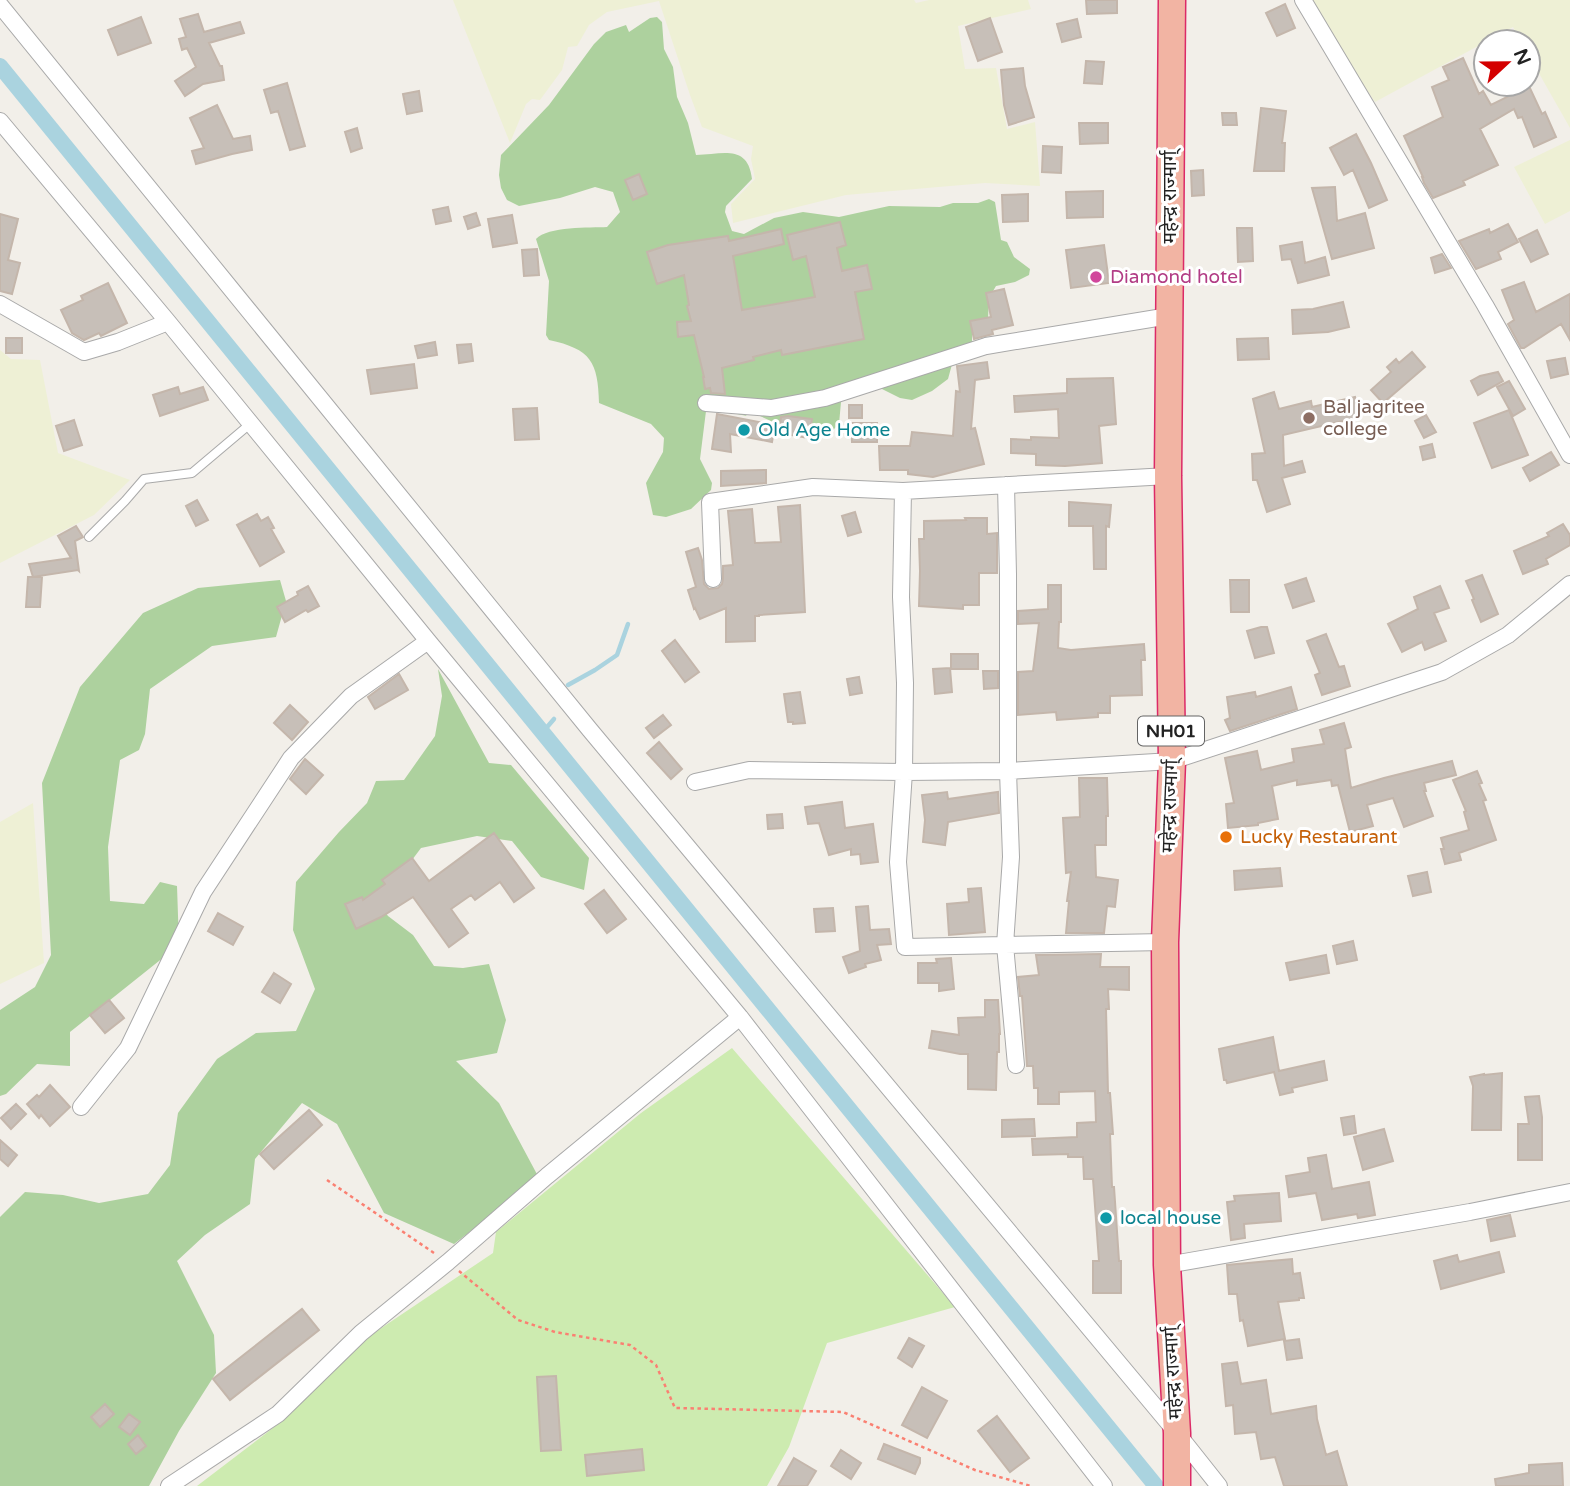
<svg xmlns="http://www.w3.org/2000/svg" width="1570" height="1486" font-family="'Varela Round','Noto Sans Devanagari',sans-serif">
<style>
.farmland{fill:#eef0d5}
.grass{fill:#cdebb0}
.forest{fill:#add19e}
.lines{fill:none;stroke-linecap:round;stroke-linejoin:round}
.stream{stroke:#aad3df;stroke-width:4.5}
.canal{stroke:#aad3df;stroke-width:16}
.building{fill:#c7bfb8;stroke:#c4b6ab;stroke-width:2}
.service-casing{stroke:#a9a9a9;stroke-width:10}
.minor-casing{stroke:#a9a9a9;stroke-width:18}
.trunk-casing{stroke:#dc2a67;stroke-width:29}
.path{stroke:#fa8072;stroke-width:2.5;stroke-dasharray:3.5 3.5;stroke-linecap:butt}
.service{stroke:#fff;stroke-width:8}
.minor{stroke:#fff;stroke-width:16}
.trunk{stroke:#f2b4a3;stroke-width:26}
.hotel-dot{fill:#d1479c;stroke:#fff;stroke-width:2.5}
.education-dot{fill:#8d6e63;stroke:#fff;stroke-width:2.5}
.culture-dot{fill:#0f9aa8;stroke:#fff;stroke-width:2.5}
.food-dot{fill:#e8710a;stroke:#fff;stroke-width:2.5}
.labels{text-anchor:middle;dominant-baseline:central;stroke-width:6;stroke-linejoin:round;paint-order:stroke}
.shield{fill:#fff;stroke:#646464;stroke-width:2}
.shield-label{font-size:18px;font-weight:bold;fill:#222}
.street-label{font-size:19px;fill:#222;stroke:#fff}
.hotel-label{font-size:19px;fill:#b23c85;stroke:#fff;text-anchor:start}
.education-label{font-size:19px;fill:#785e54;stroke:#fff;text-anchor:start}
.culture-label{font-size:19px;fill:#0d838f;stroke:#fff;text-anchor:start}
.food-label{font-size:19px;fill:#c56008;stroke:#fff;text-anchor:start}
</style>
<rect width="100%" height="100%" fill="#f2efe9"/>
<path class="farmland" d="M453 0H914L916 3 929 0H1028L1031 9 958 26 965 69 996 68 1007 129 1035 122 1040 186 985 183 846 195 733 223 731 204 755 179 751 159 753 146 702 127 690 95 659 1 607 12 589 25 577 46 568 47 562 70 540 100 532 99 526 104 510 143Z
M1305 0H1570V128L1528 54V42H1521L1513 27 1375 102Z
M1570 140V211L1545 224 1514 167Z
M0 350 11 359 40 360 58 453 130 480 94 515 0 563Z
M33 803 44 963 0 984V822Z"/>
<path class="grass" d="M732 1048 955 1307 827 1343 789 1447 767 1486H197L282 1421 368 1337 493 1253 496 1232 641 1113Z"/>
<path class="forest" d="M657 17 662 22 664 49 673 67 677 97 688 123 696 155C723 154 748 144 752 179L726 206 725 212 732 231 744 234 774 218 803 212 839 217 889 206 940 207 953 203H978L989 199 995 202 1001 240 1007 242 1014 257 1030 269 1029 275 1015 282 996 286 989 298 988 319 972 327V353L954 357 948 379 932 391 912 400 900 398 876 386 850 393 841 402 839 424 828 435 817 429 791 430 760 416 744 405 740 411 747 416 722 411H706L700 459 712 483 711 490 691 509 666 517 653 515 646 483 663 452 664 438 651 424 599 403C598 362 591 349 549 340L546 335 549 281 536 239C548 226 590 228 607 227L620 212 613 192 595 187 560 198 519 206 507 200 501 188 499 175 501 155 549 105 594 44 606 32 626 25 629 32 650 18Z
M280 580 286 601 276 637 212 646 150 689 145 734 139 750 120 760 108 847 110 901 144 904 160 882 177 886 179 945 70 1032V1066L37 1064 6 1094 0 1096V1010L35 987 51 955 42 783 80 687 143 613 198 588Z
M438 669 489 763 511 765 589 858 584 890 541 877 512 841 477 836 421 848 400 876 374 897 388 916 413 935 434 966 463 968 489 964 506 1020 497 1053 456 1061 499 1103 539 1178 454 1244 384 1213 337 1124 302 1103 255 1159 250 1204 205 1235 177 1261 214 1335 216 1373 179 1431 149 1486H0V1217L25 1192 63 1195 99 1203 148 1194 170 1165 178 1113 217 1059 256 1033 296 1031 315 989 293 930 296 882 339 832 367 803 376 781 404 780 435 736 442 696Z"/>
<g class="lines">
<path class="stream" d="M568 685 595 670 617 655 628 624
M542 733 554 719"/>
<path class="canal" d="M0 66 1156 1486"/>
</g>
<path class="building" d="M1086 0H1117V13L1087 14Z
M1285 4 1295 28 1277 36 1266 13Z
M198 14 204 32 240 22 244 33 209 43 220 66H222L224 80 203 84 185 96 175 81 196 67 187 48 182 50 179 39 186 37 180 19Z
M141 17 151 43 118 55 108 30Z
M990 18 1002 52 978 61 966 27Z
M1077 19 1081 37 1062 42 1057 24Z
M1463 58 1479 94 1483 91 1491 105 1529 86 1542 114 1545 112 1556 137 1534 147 1522 117 1518 118 1514 109 1480 129 1498 165 1463 181 1465 185 1433 198 1424 183 1422 177H1423L1404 136 1443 117 1432 87 1449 80 1443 67Z
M1086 61 1104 62 1102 84 1084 83Z
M1023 68 1025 86 1034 117 1009 125 1004 105 1001 70Z
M287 83 305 146 290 150 278 111 271 113 264 90Z
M419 91 422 111 407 114 403 94Z
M217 105 233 139 250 136 252 150 232 154 196 164 192 151 204 148 190 118Z
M1261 108 1286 111 1282 143H1285L1284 171H1254Z
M1222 113H1236L1237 125H1223Z
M1079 123H1108V143L1080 144Z
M357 128 362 148 351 152 345 132Z
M1356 134 1371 163 1387 200 1369 208 1353 170 1344 175 1330 148Z
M1043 146 1062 147 1061 173 1042 172Z
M1203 170 1204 195 1192 196 1191 171Z
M639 174 647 194 633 200 625 180Z
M1335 187 1337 221 1365 213 1374 248 1332 259 1312 188Z
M1103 191V217L1067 218 1066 192Z
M1028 194V221L1003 222 1002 195Z
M448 207 451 221 436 224 433 210Z
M476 213 480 225 468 229 464 217Z
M0 214 18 219 8 260 20 263 12 294 0 291Z
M512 215 517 243 493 247 488 219Z
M840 222 846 245 837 248 842 271 867 265 872 289 855 292 864 339 782 355 781 350 753 357 754 360 722 368 725 394 711 393 710 388 705 389 703 377H704L694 335 678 337 677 322 691 321 687 306 689 305 684 275 657 284 647 252 668 245 728 236 729 241 781 229 784 244 733 256 742 310 815 297 806 256 793 260 787 235Z
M1508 224 1518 242 1498 252 1501 259 1476 269 1459 241 1489 229 1490 233Z
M1237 228H1252L1253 261 1238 262Z
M1537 230 1548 254 1531 262 1519 239Z
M1302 242 1305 263 1325 257 1329 275 1298 283 1291 259 1282 260 1280 246Z
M1104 245 1109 283 1071 288 1066 250Z
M537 249 539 275 524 276 522 250Z
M1442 254 1451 268 1435 273 1431 258Z
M1524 282 1536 312 1570 294V340L1561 324 1524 348H1521L1508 324 1514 320 1502 290Z
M108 283 127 323 101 336 99 333 84 340 72 333 61 310 83 300 81 296Z
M1004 289 1013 325 992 330 993 334 974 339 970 321 991 317 986 293Z
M1343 302 1349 327 1328 332 1293 334 1292 310 1313 309Z
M6 338H22V353H6Z
M1268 338 1269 359 1238 360 1237 339Z
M435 342 437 355 418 358 415 346Z
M471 344 473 361 459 363 457 345Z
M1412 352 1425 367 1383 403 1371 390 1391 372 1387 367 1396 359 1399 363Z
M1565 358 1568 374 1551 378 1547 361Z
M987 362 989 378 975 380 971 429 975 428 984 464 933 477 908 474V470H880L879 446H910L912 432 953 436 956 391 960 392 957 366Z
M414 364 417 388 371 394 367 370Z
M1498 372 1503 381 1478 395 1471 381 1480 376Z
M1113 378 1116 424 1099 426 1102 463 1065 466 1036 465V454L1011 453V439L1031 440V437L1059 438 1058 409 1015 412 1014 396 1067 393V379Z
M1509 381 1525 409 1513 416 1497 387Z
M178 387 180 394 203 387 208 400 160 416 153 395Z
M1274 392 1279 409 1311 401 1312 407 1355 397 1360 417 1283 435 1284 466 1302 461 1305 472 1282 478 1290 504 1267 512 1257 480H1253L1252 454 1265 453 1253 399Z
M849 405H862V418H849Z
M537 408 539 439 515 440 513 409Z
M1509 410 1528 455 1492 468 1474 423Z
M717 414 775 425 772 442 730 434 731 452 712 449Z
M1426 415 1436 432 1424 438 1415 421Z
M788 416 812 419 809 438 779 433 781 417Z
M74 420 82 445 64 451 56 426Z
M851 423H877V442H852Z
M1432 444 1435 457 1423 460 1420 447Z
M1551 452 1559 465 1530 481 1523 468Z
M766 470V483L721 486V471Z
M197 500 208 520 196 526 186 506Z
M1069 502 1111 505 1109 527 1106 526V569H1094L1093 526H1069Z
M800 505 805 612 759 615V616H755V641L726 642V608L700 619 695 608 694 609 688 590 696 587 686 552 698 548 702 560 704 584 709 589 718 588 722 584 723 579V566L733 565 728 511 752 509 755 543 781 542 778 507Z
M855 512 861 532 848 536 842 516Z
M257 514 261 521 268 517 274 528 271 529 284 552 260 566 237 525Z
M965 518H987V534L997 533V573H979V605H963V609L919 606 920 571 919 539H924V521L966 520Z
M1563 524 1570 535V545L1546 559 1548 564 1523 574 1514 551 1549 536 1547 533Z
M76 526 83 537 75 541 79 571 78 570 33 577 29 564 71 558 58 536Z
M1482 575 1498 614 1481 622 1472 600 1474 599 1466 581Z
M28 577H42L40 607H26Z
M1306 578 1314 601 1293 608 1285 585Z
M1230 580H1249V612H1231Z
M1048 585H1061V622H1059L1058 648 1071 650 1144 644 1145 660H1141L1142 695 1110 696V713H1098V717L1057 720 1056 712 1018 715V672L1033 671 1039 623 1018 624V611L1048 609Z
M308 586 319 606 308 612 306 610 285 622 277 607 298 595 297 592Z
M1440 586 1449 608 1434 613 1446 641 1425 650 1422 642 1402 652 1388 624 1418 609 1414 597Z
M1261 627H1267L1274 653 1255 658 1247 631Z
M1326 634 1339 667 1344 666 1350 686 1322 695 1315 675 1320 673 1307 641Z
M675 640 699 672 685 682 662 651Z
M951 654H978V669H951Z
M950 668 952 692 935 694 933 669Z
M983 671H998V688L984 689Z
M399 674 408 690 375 709 368 697Z
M859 677 862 693 850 695 847 679Z
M1291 687 1297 709 1230 731 1225 720 1230 718 1227 697 1255 692 1256 697Z
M800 692 805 723 793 724V722H788L784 694Z
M290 705 308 722 292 740 274 723Z
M663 715 671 725 654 738 646 728Z
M1344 723 1351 747 1345 749 1351 788 1384 778 1452 761 1456 775 1424 783 1426 791H1424L1433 816 1404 827 1393 798 1367 805 1373 826 1350 832 1338 785 1332 786 1331 780 1297 785V780L1272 786 1278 819 1258 823V825L1228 828 1226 804 1234 803 1225 758 1257 751 1261 770 1294 762 1292 749 1324 744 1320 730Z
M659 742 682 769 671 779 647 753Z
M305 759 323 775 306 794 290 779Z
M1477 771 1482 783 1479 784 1486 800 1483 801 1496 840 1459 853 1461 860 1445 864 1441 849H1444L1441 838 1469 830 1464 812 1466 811 1453 780Z
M1079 778H1107L1108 816H1106V845H1095L1096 877 1118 880 1115 907 1107 906 1104 933H1066L1069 901H1067L1071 872 1066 873 1063 818 1080 817Z
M947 792 948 799 998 792 999 813 948 822 945 845 923 842 925 820 922 795Z
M842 802 845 828 873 824 878 862 861 864 860 854 851 855V849L829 855 819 823 808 824 805 807Z
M782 814 783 828 768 829 767 815Z
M494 833 534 888 514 902 500 882 475 900 471 895 451 909 468 933 449 947 413 897 381 917 356 929 345 904 362 897 363 900 385 884 382 880 412 858 429 881Z
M1280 868 1282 886 1235 890 1234 871Z
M1427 872 1431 892 1413 896 1408 876Z
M981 888 985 932 949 935 947 904 969 902 968 889Z
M604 890 626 919 607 933 585 904Z
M868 906 870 930 889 929 891 944 877 945 881 960 865 964 866 967 849 973 843 957 860 951 856 907Z
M833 908 835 931 816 932 814 909Z
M218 913 243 927 233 945 208 931Z
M1353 941 1357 960 1337 964 1333 946Z
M1101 954 1100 967H1129V990L1108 989 1109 1009H1106L1108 1093H1110L1113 1134H1110L1112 1187H1114L1119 1261H1121V1293H1093V1261H1099L1093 1179H1084L1083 1157H1068V1154L1033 1155 1032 1139 1077 1137V1123L1096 1122 1095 1091 1059 1092V1104H1038V1088H1034L1033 1066H1027L1022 996H1020L1018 977 1039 975 1036 955Z
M1326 955 1329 973 1290 980 1286 963Z
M951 958 954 989 939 991V983H918V963H937L936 959Z
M274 973 291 984 280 1003 262 992Z
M109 1000 124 1018 105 1033 90 1015Z
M985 1000H998L1000 1034H999V1052H997L996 1090 968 1089V1054H960L929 1048 932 1031 959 1035 958 1018 985 1017Z
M1273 1037 1279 1071 1324 1061 1327 1080 1292 1088 1293 1092 1280 1095 1274 1072 1227 1083 1226 1080H1224L1219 1049Z
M1502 1073 1501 1130H1472L1473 1086 1470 1077 1484 1074V1075Z
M50 1085 70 1107 50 1126 41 1115 39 1118 27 1104 37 1095 39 1097Z
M1539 1096 1542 1117V1160H1518V1124H1529L1525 1097Z
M16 1104 26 1114 11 1129 1 1118Z
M309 1110 322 1125 274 1169 260 1154Z
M1354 1116 1356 1133 1344 1135 1341 1118Z
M1034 1119 1035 1136 1002 1137V1120Z
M1384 1129 1393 1161 1363 1170 1354 1137Z
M0 1140 17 1155 8 1166 0 1159Z
M1326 1155 1332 1189 1369 1182 1375 1215 1358 1218 1357 1214 1322 1220 1316 1193 1289 1197 1286 1176 1310 1172 1308 1158Z
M1279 1193 1281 1221 1244 1224 1245 1238 1231 1240 1227 1202 1235 1201 1234 1196Z
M1510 1215 1515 1236 1491 1241 1487 1220Z
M1499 1252 1504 1272 1441 1289 1434 1261 1457 1255 1459 1262Z
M1292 1259 1293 1274 1300 1273 1304 1298H1299V1300L1278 1302 1285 1339 1248 1346 1243 1320 1240 1321 1237 1294H1229L1227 1265Z
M302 1309 319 1330 230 1400 213 1379Z
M909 1338 924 1346 912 1367 898 1358Z
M1299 1339 1302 1358 1287 1360 1284 1341Z
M1237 1362 1241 1384 1266 1380 1271 1414 1316 1406 1317 1419 1326 1455 1337 1451 1347 1486H1284L1275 1457 1261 1459 1256 1432 1235 1434 1233 1405 1226 1406 1222 1364Z
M556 1376 561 1450 541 1451 537 1377Z
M922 1387 947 1401 927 1438 902 1425Z
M105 1404 114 1414 100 1427 91 1417Z
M129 1414 140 1422 130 1435 119 1427Z
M997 1416 1029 1458 1010 1472 978 1431Z
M138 1435 146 1446 136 1454 128 1444Z
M884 1444 920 1458V1463L915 1474 878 1459Z
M642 1449 644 1470 587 1476 585 1455Z
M841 1450 861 1463 851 1479 831 1466Z
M794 1458 816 1471 807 1486H778Z
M1562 1463 1563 1486H1496L1495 1479 1529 1473V1465Z"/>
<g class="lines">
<g class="service-casing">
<path id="service" d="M89 537 125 501 144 479 192 473 250 424"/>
</g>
<g class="minor-casing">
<path id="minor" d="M1303 0 1485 305 1570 455
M0 5 590 730 1177 1433 1219 1486
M0 121 168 322 428 641 740 1017 1104 1486
M0 304 84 352 118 342 168 322
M706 403 771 408 825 398 986 346 1169 316
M1006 485 1008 574V771L1011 857 1005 945 1016 1065
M903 491 901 597 905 683 904 772 898 862 905 947 1165 942
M713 579 710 502 813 487 903 491 1168 476
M695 782 749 770 904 772 1008 771 1172 761 1442 672 1508 635 1570 584
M81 1107 128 1048 203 892 291 758 351 696 428 641
M1167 1265 1470 1212 1570 1192
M169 1486 278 1414 361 1333 448 1262 547 1176 740 1017"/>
</g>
<g class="trunk-casing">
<path id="trunk" d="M1172 0 1168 476 1172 761 1165 942 1167 1265 1177 1433V1486"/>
</g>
<path class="path" d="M327 1180 434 1253
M459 1271 518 1320 555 1332 630 1345 656 1365 675 1408 843 1412 975 1470 1031 1486"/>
<use href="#service" class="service"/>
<use href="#minor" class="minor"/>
<use href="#trunk" class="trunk"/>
</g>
<circle class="hotel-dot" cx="1096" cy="277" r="7"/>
<circle class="education-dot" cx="1309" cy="418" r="7"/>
<g class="culture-dot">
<circle cx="744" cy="430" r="7"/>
<circle cx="1106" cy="1218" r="7"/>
</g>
<circle class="food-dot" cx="1226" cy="837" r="7"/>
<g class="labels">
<rect class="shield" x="1138" y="716.5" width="66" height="29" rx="5"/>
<g class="shield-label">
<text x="1171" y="731">NH01</text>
</g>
<g class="street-label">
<text transform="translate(1170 197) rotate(-90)">महेन्द्र राज्मार्ग्</text>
<text transform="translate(1170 806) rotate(-88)">महेन्द्र राज्मार्ग्</text>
<text transform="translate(1173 1373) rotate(-93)">महेन्द्र राज्मार्ग्</text>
</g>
<g class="hotel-label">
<text x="1110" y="277">Diamond hotel</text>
</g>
<g class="education-label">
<text x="1323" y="407">Bal jagritee<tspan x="1323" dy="22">college</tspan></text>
</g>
<g class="culture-label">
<text x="758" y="430">Old Age Home</text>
<text x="1120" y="1218">local house</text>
</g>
<g class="food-label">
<text x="1240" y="837">Lucky Restaurant</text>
</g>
</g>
<g transform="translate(1507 63) rotate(68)"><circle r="33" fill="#ffffff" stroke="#a7a7a7" stroke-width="2"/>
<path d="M0-5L12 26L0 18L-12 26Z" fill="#d40000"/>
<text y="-10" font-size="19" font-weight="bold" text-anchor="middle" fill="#222222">N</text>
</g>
</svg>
